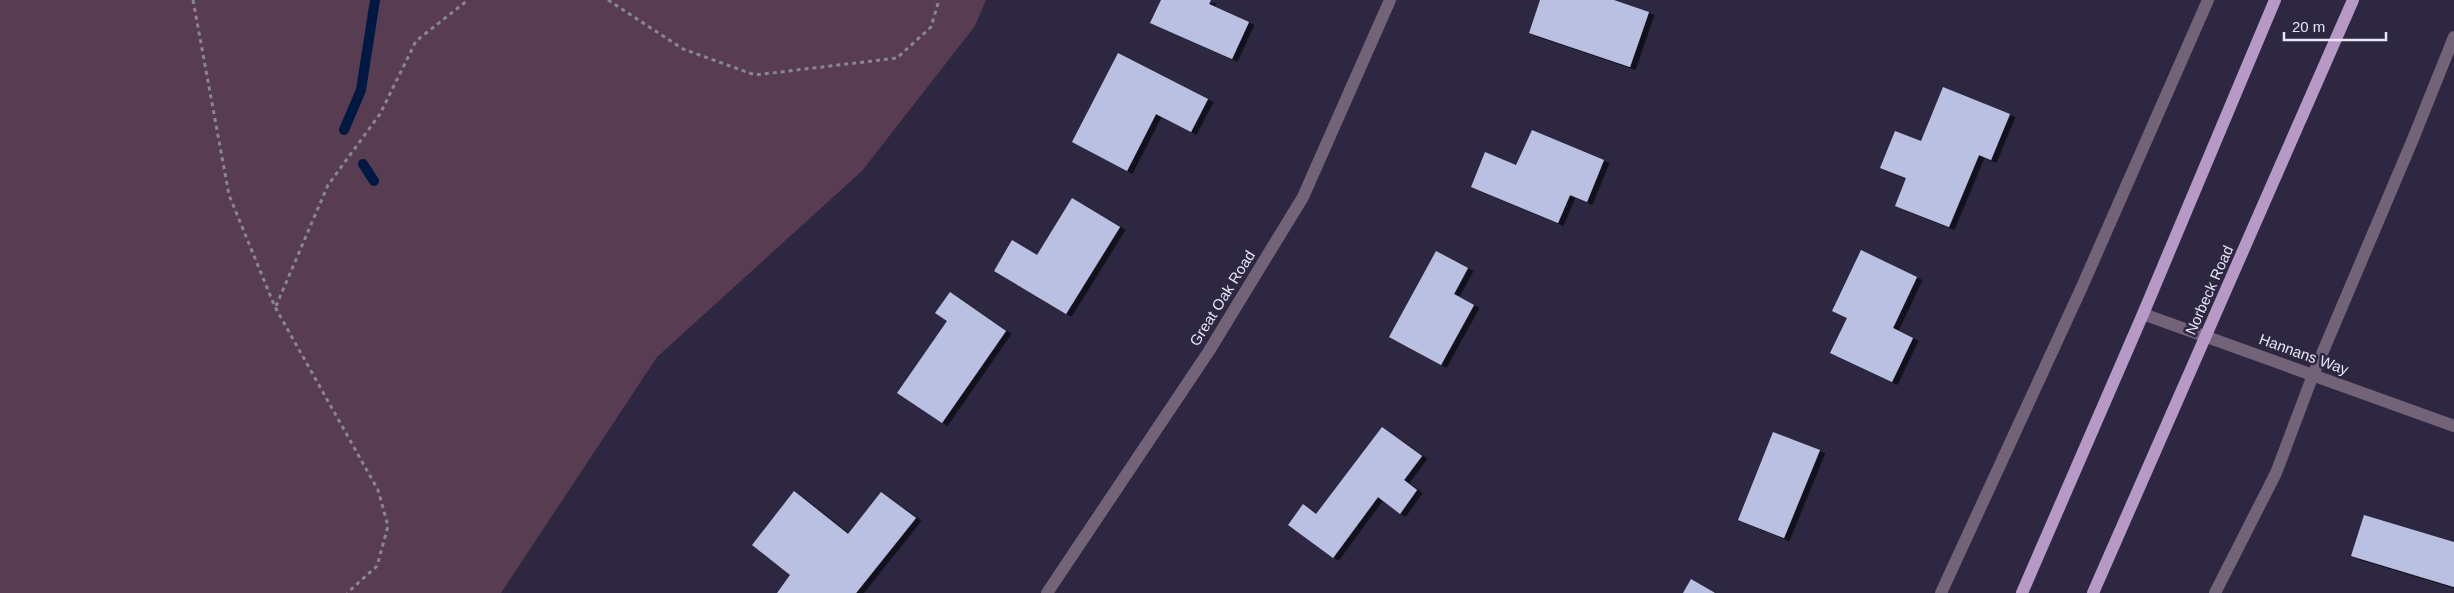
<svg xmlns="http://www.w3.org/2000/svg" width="2454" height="593" font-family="Helvetica,sans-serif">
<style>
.green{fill:#573c52}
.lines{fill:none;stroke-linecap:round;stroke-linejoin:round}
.stream{stroke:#001842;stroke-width:10}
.building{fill:#bac0e1;filter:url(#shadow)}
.path{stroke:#89849a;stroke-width:3;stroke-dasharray:4 4;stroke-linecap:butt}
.service{stroke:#726379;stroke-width:12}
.minor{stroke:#726379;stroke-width:12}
.primary{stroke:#b799c7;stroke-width:12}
.labels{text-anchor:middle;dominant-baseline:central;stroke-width:5;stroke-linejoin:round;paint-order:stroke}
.street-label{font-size:15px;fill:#e9e6f7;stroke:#2e2741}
</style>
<defs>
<filter id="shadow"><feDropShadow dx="5.5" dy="3" stdDeviation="0" flood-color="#0009"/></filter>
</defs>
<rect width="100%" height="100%" fill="#2e2741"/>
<path class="green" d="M0 0H986L975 26 862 171 657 357 501 593H0Z"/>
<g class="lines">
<path class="stream" d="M344 130 361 90 375 0
M363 164 374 181"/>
</g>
<path class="building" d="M1161 0H1211L1209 4 1249 22 1232 59 1150 23Z
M1540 0H1614L1649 12 1630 67 1529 33Z
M1118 53 1208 99 1191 132 1156 114 1127 171 1072 142Z
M1943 87 2010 114 1991 160 1979 155 1949 227 1895 206 1906 178 1880 168 1895 131 1921 141Z
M1532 130 1604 160 1587 202 1570 195 1558 223 1471 187 1485 152 1516 165Z
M1072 198 1120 227 1066 314 994 271 1012 240 1037 255Z
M1861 250 1917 277 1893 328 1913 338 1892 382 1830 353 1847 318 1832 311Z
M1436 251 1468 268 1454 294 1474 305 1441 365 1389 337Z
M950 292 1006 331 942 423 897 393 947 321 935 313Z
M1382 427 1422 456 1404 480 1417 490 1400 514 1378 497 1333 558 1288 525 1303 504 1316 514Z
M1773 432 1820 450 1784 538 1738 520Z
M794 491 848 534 881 492 916 518 856 593H777L790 575 752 545Z
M2364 515 2454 542V587L2351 556Z
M1691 579 1715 593H1683Z"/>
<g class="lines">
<path class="path" d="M193 0 229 195 275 307 378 490 388 526 377 566 347 593
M608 0 683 49 755 75 897 58 931 27 939 0
M276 306 328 185 380 114 416 41 468 0"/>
<path class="service" d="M1941 593 2081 289 2208 0"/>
<path class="minor" d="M2143 314 2454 426
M1047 593 1209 351 1303 197 1390 0
M2215 593 2276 473 2313 375 2413 139 2454 37"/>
<path class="primary" d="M2022 593 2143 314 2275 0
M2093 593 2353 0"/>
</g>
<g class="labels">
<g class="street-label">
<text transform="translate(2209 290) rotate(-66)">Norbeck Road</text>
<text transform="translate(1222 298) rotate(-58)">Great Oak Road</text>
<text transform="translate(2304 354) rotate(20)">Hannans Way</text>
</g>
</g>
<path d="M2284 32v8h102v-8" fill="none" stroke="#e9e6f7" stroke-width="2.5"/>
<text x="2292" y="32" font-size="15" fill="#e9e6f7" stroke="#2e2741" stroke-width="4" paint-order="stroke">20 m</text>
</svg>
